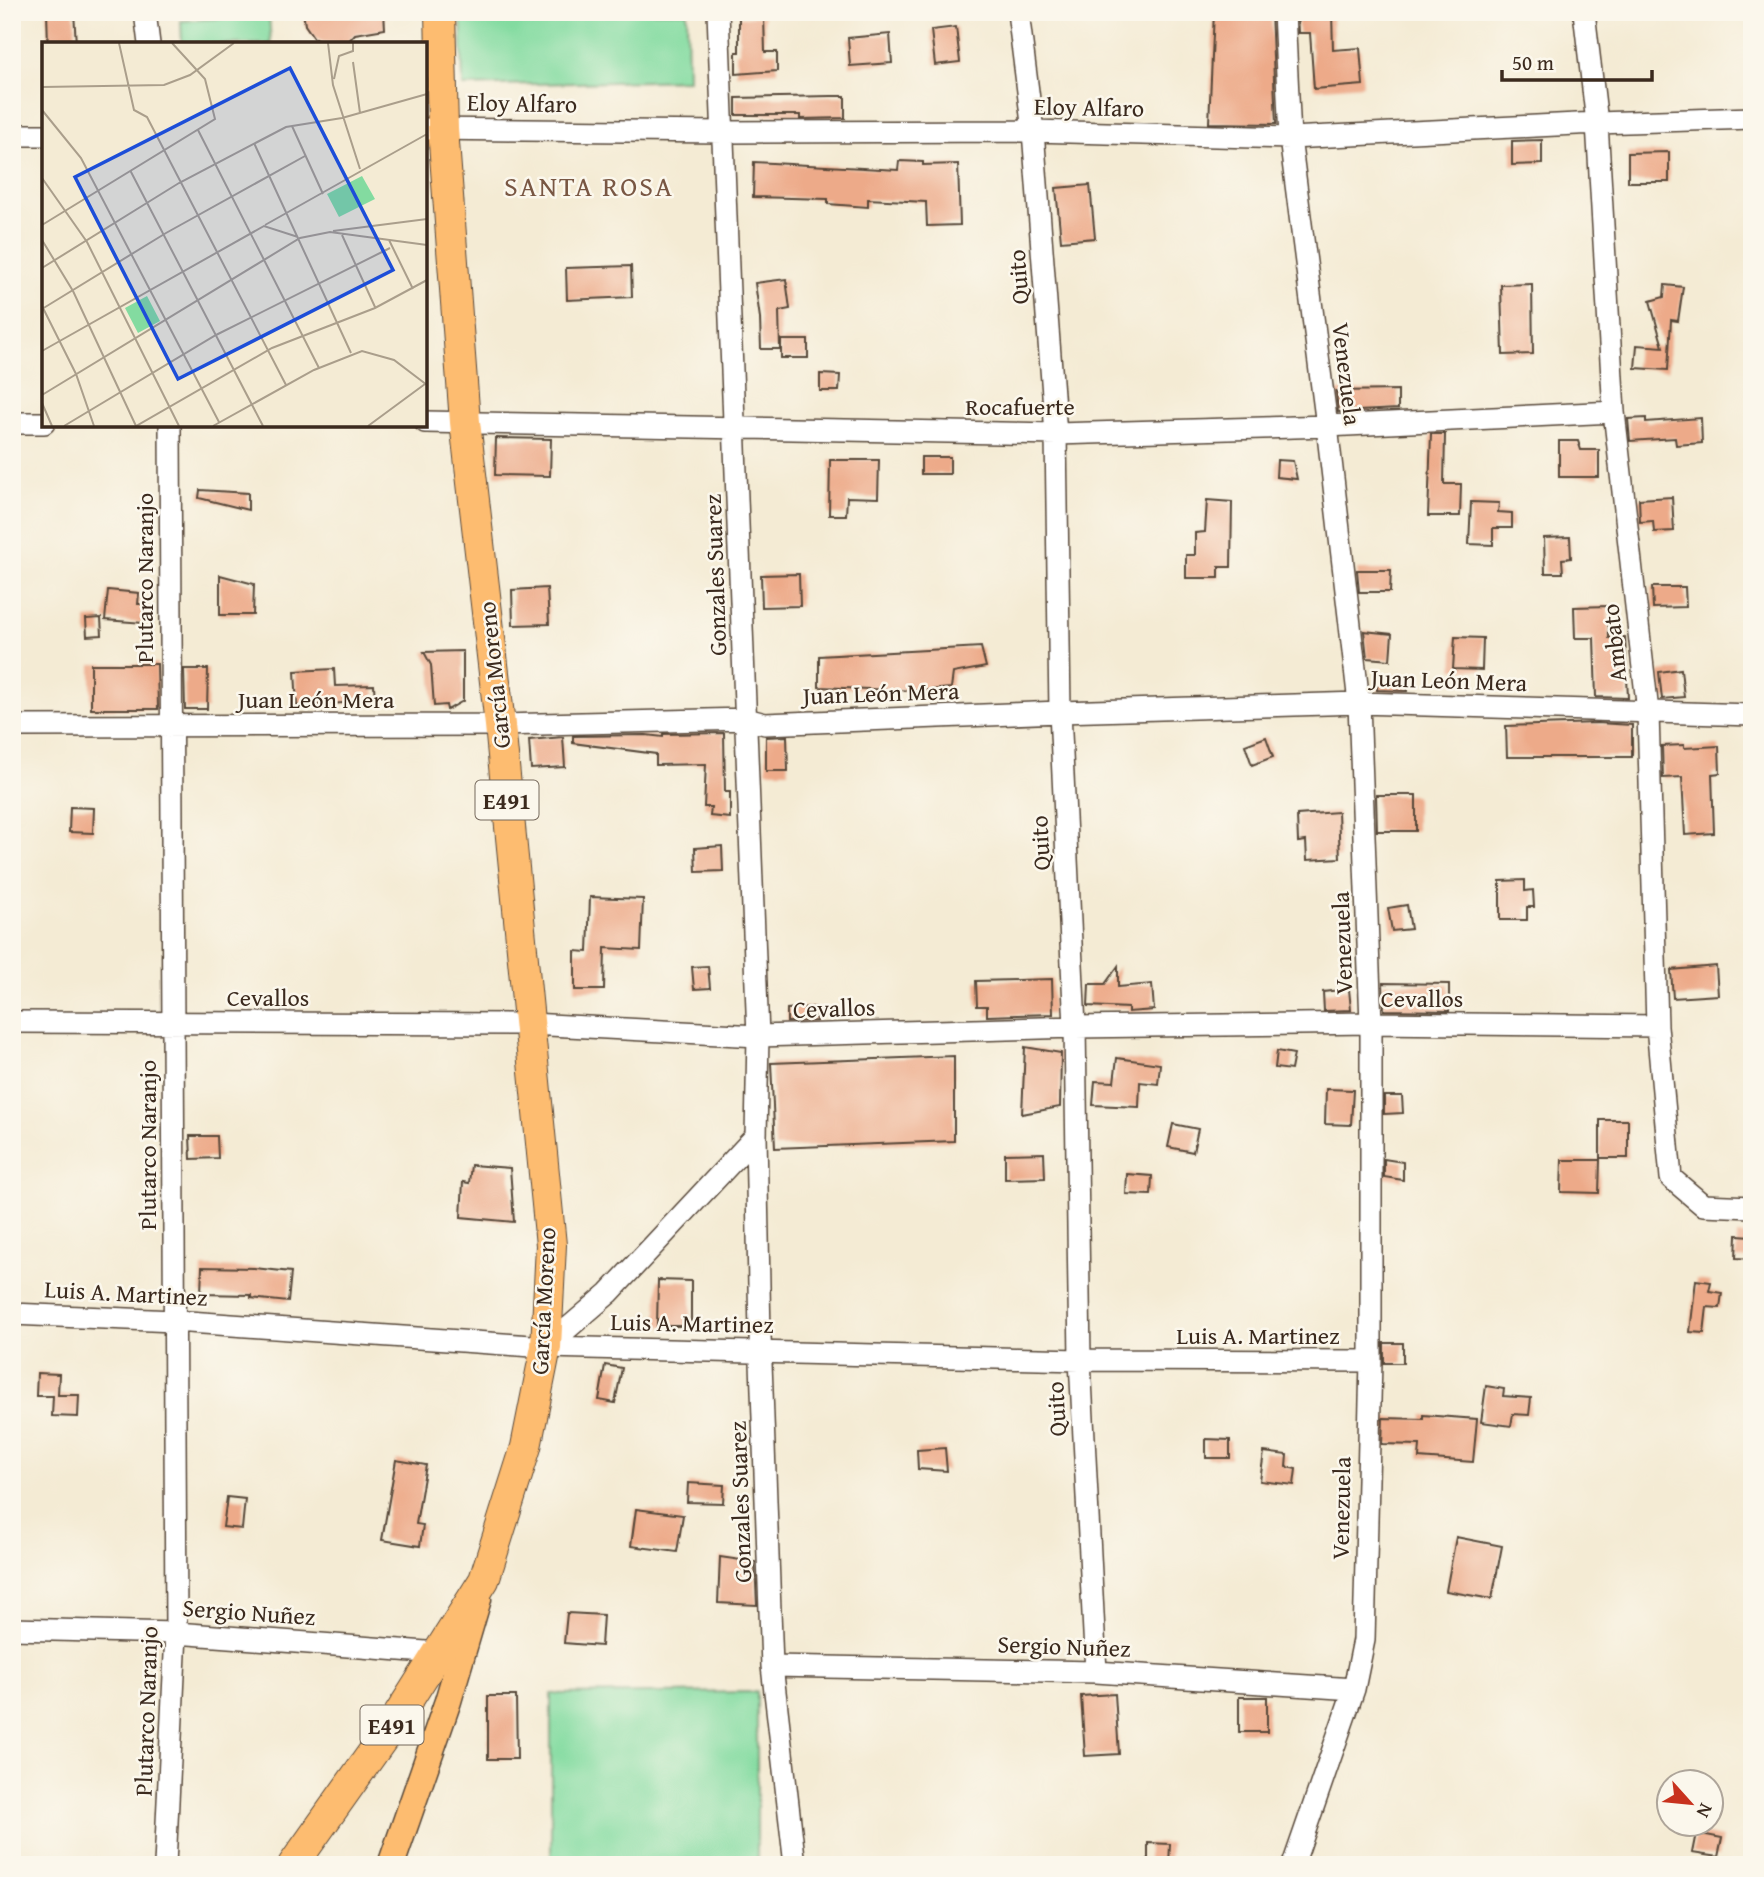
<svg xmlns="http://www.w3.org/2000/svg" width="1764" height="1877" font-family="'Gentium Book Plus',serif">
<style>
.green{fill:#83dba0;stroke:#5f825f;stroke-width:2}
.building{fill:#edaa89}
.lines{fill:none;stroke-linecap:round;stroke-linejoin:round}
.minor-casing{stroke:#574739;stroke-width:24}
.major-casing{stroke:#574739;stroke-width:29}
.highway-casing{stroke:#574739;stroke-width:32}
.minor{stroke:#fff;stroke-width:21}
.major{stroke:#fdbc70;stroke-width:26}
.highway{stroke:#fdbc70;stroke-width:30}
.labels{text-anchor:middle;dominant-baseline:central;stroke-width:5;stroke-linejoin:round;paint-order:stroke}
.shield{fill:#fbf7ec;stroke:#75685c;stroke-width:2}
.shield-label{font-size:23px;font-weight:bold;fill:#3b2a1e}
.street-label{font-size:24px;fill:#3b2a1e;stroke:#fbf7ec}
.quarter-label{font-size:28px;letter-spacing:2px;fill:#795743;stroke:#fbf7ec}
.inset-road{fill:none;stroke:#aa9e8b;stroke-width:2}
.view{fill:#1d4ed8;fill-opacity:0.15;stroke:#1d4ed8;stroke-width:3.5}
.inset-edge{fill:none;stroke:#3b2a1e;stroke-width:3.5}
</style>
<rect width="100%" height="100%" fill="#fbf7ec"/>
<filter id="ink" filterUnits="userSpaceOnUse"><feTurbulence type="fractalNoise" baseFrequency=".0143" numOctaves="2"/><feDisplacementMap in="SourceGraphic" scale="14" xChannelSelector="R" yChannelSelector="G"/><feConvolveMatrix kernelMatrix="1 2 1 2 8 2 1 2 1" color-interpolation-filters="sRGB"/></filter>
<filter id="wash" filterUnits="userSpaceOnUse"><feTurbulence type="fractalNoise" baseFrequency=".00686" numOctaves="4" result="noise"/><feDisplacementMap in="SourceGraphic" scale="28" xChannelSelector="R" yChannelSelector="G"/><feGaussianBlur stdDeviation="1.57" result="paint"/><feColorMatrix in="noise" values="0 0 0 0 0 0 0 0 0 0 0 0 0 0 0 0 0 1.4 0 .05"/><feComposite in="paint" operator="in"/></filter>
<g filter="url(#wash)">
<rect width="100%" height="100%" fill="#f4ebd4"/>
<path class="green" d="M461 12H687L688 80 463 86Z
M269 15 271 44H182L181 21Z
M757 1692V1865H551V1694Z"/>
<g id="blocks">
<path class="building" d="M47 12H74L76 44H48Z
M303 12H384L385 29 355 34 346 44 323 42 314 38 305 25Z
M1214 12H1271L1276 124 1209 123Z
M1297 12H1332L1333 50 1360 48 1363 85 1314 89 1310 33H1298Z
M764 16 765 52H777V71L736 74V52H739V17Z
M956 27 960 62 935 65 931 30Z
M890 34 892 63 850 66 848 38Z
M831 96H845V118L800 119V115H736V98Z
M1542 140V164L1512 165V141Z
M1669 152V182H1628V153Z
M899 161 923 162V165L958 164 960 225 927 226 926 202 868 199V207L828 204V199L753 197 754 162 898 170Z
M1090 185 1095 238 1061 241 1056 188Z
M631 266 632 297 567 300 566 268Z
M786 279 790 309 779 311 780 349H761L760 318 755 283Z
M1532 284 1533 354 1503 355 1501 285Z
M1665 285 1683 287 1678 321 1671 320 1668 370 1635 368 1637 345 1663 347 1650 301 1664 297Z
M781 340H808V358H781Z
M820 374 840 375 839 391H820Z
M1398 390V409L1338 412 1336 391Z
M1646 418V422L1701 418 1702 443 1676 445 1675 438 1630 441 1628 419Z
M1431 434H1445L1444 484H1461L1460 516H1428Z
M496 438 551 439 550 476 495 475Z
M1559 441H1578L1581 450H1599V477H1559Z
M921 457H950V474H921Z
M830 460H879L878 498 847 497 846 515H829Z
M1277 460 1293 461 1297 479 1276 477Z
M200 490 248 493V510L199 498Z
M1672 497 1674 531 1654 532 1653 521 1640 522 1639 499Z
M1207 500 1232 502 1231 567H1219V578H1186V555H1195V533L1205 532Z
M1471 502 1499 503 1498 512 1512 513V528H1493V545L1469 544Z
M1570 537 1571 558 1562 559 1563 573H1545L1544 538Z
M1357 570H1391L1390 592H1359Z
M799 574 800 606 762 607 761 575Z
M220 575 254 584 253 615H220Z
M1652 587H1685L1686 607 1653 608Z
M547 588 549 624 513 625 512 590Z
M108 590 139 593 138 604H145L144 623 105 620Z
M1608 606 1609 638 1625 637 1628 698 1596 697 1594 638H1575L1574 607Z
M101 618 102 635 87 636 86 619Z
M1364 631 1392 634 1390 660 1367 658Z
M1455 637 1483 638 1482 670 1453 669Z
M981 647 986 667 953 673 951 688 919 691 819 687V656Z
M463 651V701L447 710 446 705 434 706 431 665 424 652Z
M91 664H157L158 709H91Z
M184 669H208L207 709H185Z
M334 669 335 686 374 685 375 701 297 706 295 671Z
M1681 669 1684 697 1662 699 1659 672Z
M1378 674 1408 676 1407 691 1377 690Z
M1597 723 1632 725V757H1507L1506 726Z
M724 733 725 792H730V818L710 816 711 807H704L706 764 656 765V754L573 743V736L646 735 663 737V734Z
M787 736 788 771H766V737Z
M563 737 565 767 531 769 529 740Z
M1266 737 1273 757 1252 765 1245 745Z
M1684 745V748L1719 746 1720 773 1712 774 1714 833 1685 835 1682 777 1663 778 1662 746Z
M1376 795H1416V831H1377Z
M70 807 94 808 93 833 69 832Z
M1338 812 1340 858 1307 860 1306 841 1298 842 1297 815Z
M722 846 723 871 696 872 695 848Z
M1525 880V891L1533 890 1534 907H1527V920H1500V881Z
M590 897 643 899 641 950 605 948 604 990H575V951L588 952Z
M1407 905 1411 929 1392 931 1388 908Z
M708 966 710 988 694 989 692 967Z
M1118 966V987L1152 984 1154 1010 1128 1012V1008L1088 1006 1089 984H1105Z
M1716 966 1718 995 1673 998 1671 970Z
M1052 979 1053 1014 987 1016V1006H977L976 981Z
M1383 983 1449 984V1011L1384 1010Z
M1349 989 1351 1010 1324 1011 1323 992Z
M815 1007 816 1021 787 1022V1009Z
M1025 1047 1061 1053 1060 1107 1022 1114Z
M1277 1051 1294 1054 1291 1070 1275 1068Z
M954 1056V1141L775 1148 771 1063Z
M1117 1058 1160 1064 1158 1084 1140 1082 1139 1107 1093 1105 1095 1081 1114 1082Z
M1326 1089 1353 1090 1351 1125 1325 1124Z
M1384 1096H1402L1403 1113 1384 1114Z
M1600 1120H1628V1158H1600Z
M1173 1124 1198 1129 1193 1152 1168 1147Z
M190 1136H217L218 1158 191 1159Z
M1044 1153 1045 1178 1005 1179V1154Z
M1384 1159 1403 1162V1180L1384 1177Z
M1562 1160H1600L1599 1193 1561 1192Z
M471 1165 510 1168 514 1222 461 1217 463 1182 469 1183Z
M1127 1174 1152 1176 1151 1195 1126 1194Z
M1737 1235 1752 1236V1259L1736 1258Z
M202 1267 254 1268 291 1272 288 1302 251 1298V1295L201 1294Z
M658 1280 691 1281V1326H657Z
M1696 1280 1711 1282 1709 1291 1722 1293 1720 1308 1707 1307 1704 1333 1690 1332Z
M1384 1343H1403V1363H1384Z
M605 1365 622 1368 615 1403 599 1400Z
M37 1373 59 1374 58 1395H79L78 1417 52 1416 53 1396H36Z
M1486 1386 1504 1389 1503 1396 1531 1398 1529 1415 1513 1414 1511 1426 1481 1422Z
M1423 1415 1477 1419 1473 1462 1419 1458 1420 1445 1382 1444 1383 1418 1423 1419Z
M1206 1439 1230 1440V1458H1206Z
M945 1448 947 1471 918 1469 917 1450Z
M1264 1452 1287 1455 1286 1467 1296 1469 1294 1485 1260 1481Z
M396 1460 426 1465 416 1524 423 1525 420 1546 382 1540Z
M688 1483 724 1485 723 1503 687 1502Z
M227 1497 245 1499 242 1529 223 1527Z
M636 1509 683 1515 677 1552 631 1546Z
M1456 1537 1502 1546 1492 1599 1446 1591Z
M720 1557 755 1562 757 1605 718 1603Z
M567 1613 603 1615 601 1646 564 1643Z
M1115 1694 1119 1754 1085 1756 1081 1696Z
M488 1696H516L517 1759H488Z
M1239 1697H1267V1732H1239Z
M1696 1833 1722 1838 1718 1857 1692 1853Z
M1148 1843 1170 1844 1169 1865H1148Z"/>
</g>
</g>
<g filter="url(#ink)">
<use href="#blocks" fill-opacity="0" stroke="#574739" stroke-width="2"/>
<g class="lines">
<g class="minor-casing">
<path id="minor" d="M145 12 149 44
M1018 12 1033 131 1056 434 1060 712 1075 1027 1080 1360 1096 1672
M1284 12 1290 138 1327 426 1359 703 1371 1023V1361L1364 1640 1354 1689 1293 1865
M1584 12 1597 123 1614 412 1648 712 1657 1026 1671 1178 1703 1205 1752 1207
M425 129 724 132 1033 131 1290 138 1597 123 1752 118
M12 135H44
M425 422 1056 434 1327 426 1614 412
M12 423H44
M12 726 500 725 746 719 765 724 1060 712 1359 703 1752 715
M12 1022 530 1024 758 1036 1075 1027 1371 1023 1657 1026
M756 1136 760 1335 772 1666 795 1865
M12 1314 174 1321 546 1347 1080 1360 1371 1361
M546 1347 609 1293 756 1136 758 1036 718 12
M12 1629 176 1633 439 1653
M772 1666 1096 1672 1354 1689
M165 1865 176 1633 170 425"/>
</g>
<g class="major-casing">
<path id="major" d="M391 1865 448 1701 478 1599"/>
</g>
<g class="highway-casing">
<path id="highway" d="M293 1865 391 1727 484 1580 526 1447 546 1347 551 1245 500 725 465 422 443 129 440 12"/>
</g>
<use href="#minor" class="minor"/>
<use href="#major" class="major"/>
<use href="#highway" class="highway"/>
</g>
</g>
<g class="labels">
<g class="shield">
<rect x="475.5" y="780.5" width="63" height="39" rx="5"/>
<rect x="360.5" y="1705.5" width="63" height="39" rx="5"/>
</g>
<g class="shield-label">
<text x="507" y="800">E491</text>
<text x="392" y="1725">E491</text>
</g>
<g class="street-label">
<text transform="translate(522 103) rotate(1)">Eloy Alfaro</text>
<text transform="translate(1089 107) rotate(1)">Eloy Alfaro</text>
<text transform="translate(1018 277) rotate(-94)">Quito</text>
<text transform="translate(1347 374) rotate(83)">Venezuela</text>
<text x="1020" y="406">Rocafuerte</text>
<text transform="translate(715 575) rotate(-92)">Gonzales Suarez</text>
<text transform="translate(144 578) rotate(-90)">Plutarco Naranjo</text>
<text transform="translate(1614 643) rotate(-96)">Ambato</text>
<text transform="translate(494 675) rotate(-96)">García Moreno</text>
<text transform="translate(1449 680) rotate(2)">Juan León Mera</text>
<text transform="translate(881 693) rotate(-2)">Juan León Mera</text>
<text x="316" y="699">Juan León Mera</text>
<text transform="translate(1040 843) rotate(-93)">Quito</text>
<text transform="translate(1342 943) rotate(-92)">Venezuela</text>
<text x="268" y="997">Cevallos</text>
<text x="1422" y="998">Cevallos</text>
<text transform="translate(834 1008) rotate(-2)">Cevallos</text>
<text transform="translate(147 1145) rotate(-90)">Plutarco Naranjo</text>
<text transform="translate(126 1293) rotate(3)">Luis A. Martinez</text>
<text transform="translate(543 1301) rotate(-87)">García Moreno</text>
<text transform="translate(692 1323) rotate(1)">Luis A. Martinez</text>
<text x="1258" y="1335">Luis A. Martinez</text>
<text transform="translate(1056 1409) rotate(-93)">Quito</text>
<text transform="translate(740 1502) rotate(-92)">Gonzales Suarez</text>
<text transform="translate(1341 1508) rotate(-89)">Venezuela</text>
<text transform="translate(249 1612) rotate(4)">Sergio Nuñez</text>
<text transform="translate(1064 1646) rotate(2)">Sergio Nuñez</text>
<text transform="translate(146 1711) rotate(-88)">Plutarco Naranjo</text>
</g>
<g class="quarter-label">
<text x="589" y="185">SANTA ROSA</text>
</g>
</g>
<g transform="translate(42 42)">
<rect width="385" height="385" fill="#f4ebd4"/>
<path d="M320 134 333 157 297 175 285 152ZM105 254 118 279 96 291 83 266Z" fill="#83dba0"/>
<path class="inset-road" d="M77 1 92 68 105 75 244 343M286 1 291 43 318 127M311 20 318 71M292 37 297 14 311 9V1M0 45 122 43 148 33 192 1M0 68 39 116 177 380M250 84 281 152M156 88 277 326M212 101 309 311M88 128 221 384M0 136 45 200 137 384M0 183 173 77 163 37 130 1M223 183 385 92M291 189 385 177M300 193 333 265M0 198 31 249 94 384 230 306 333 266 385 238M347 198 371 247M0 226 137 141 244 85 300 76 385 52M0 264 34 332 52 384M0 267 124 191 263 114M0 309 222 184 256 195M0 353 258 196 288 190 385 203M0 361 10 384M22 384 174 293 348 206M171 384 272 328 320 309 352 318 385 343M326 384 383 342"/>
<path class="view" d="M248 26 351 228 136 337 33 135Z"/>
<rect width="385" height="385" class="inset-edge"/>
</g>
<rect width="1764" height="1877" fill="none" stroke="#fbf7ec" stroke-width="42"/>
<g transform="translate(1690 1803) rotate(117)"><circle r="33" fill="#fbf7ec" stroke="#aea59a" stroke-width="2"/>
<path d="M0-5L12 26L0 18L-12 26Z" fill="#c8321e"/>
<text y="-10" font-size="19" font-weight="bold" text-anchor="middle" fill="#3b2a1e">N</text>
</g>
<path d="M1502 70v10h150v-10" fill="none" stroke="#3b2a1e" stroke-width="3.5"/>
<text x="1512" y="70" font-size="21" fill="#3b2a1e" stroke="#fbf7ec" stroke-width="5" paint-order="stroke">50 m</text>
</svg>
